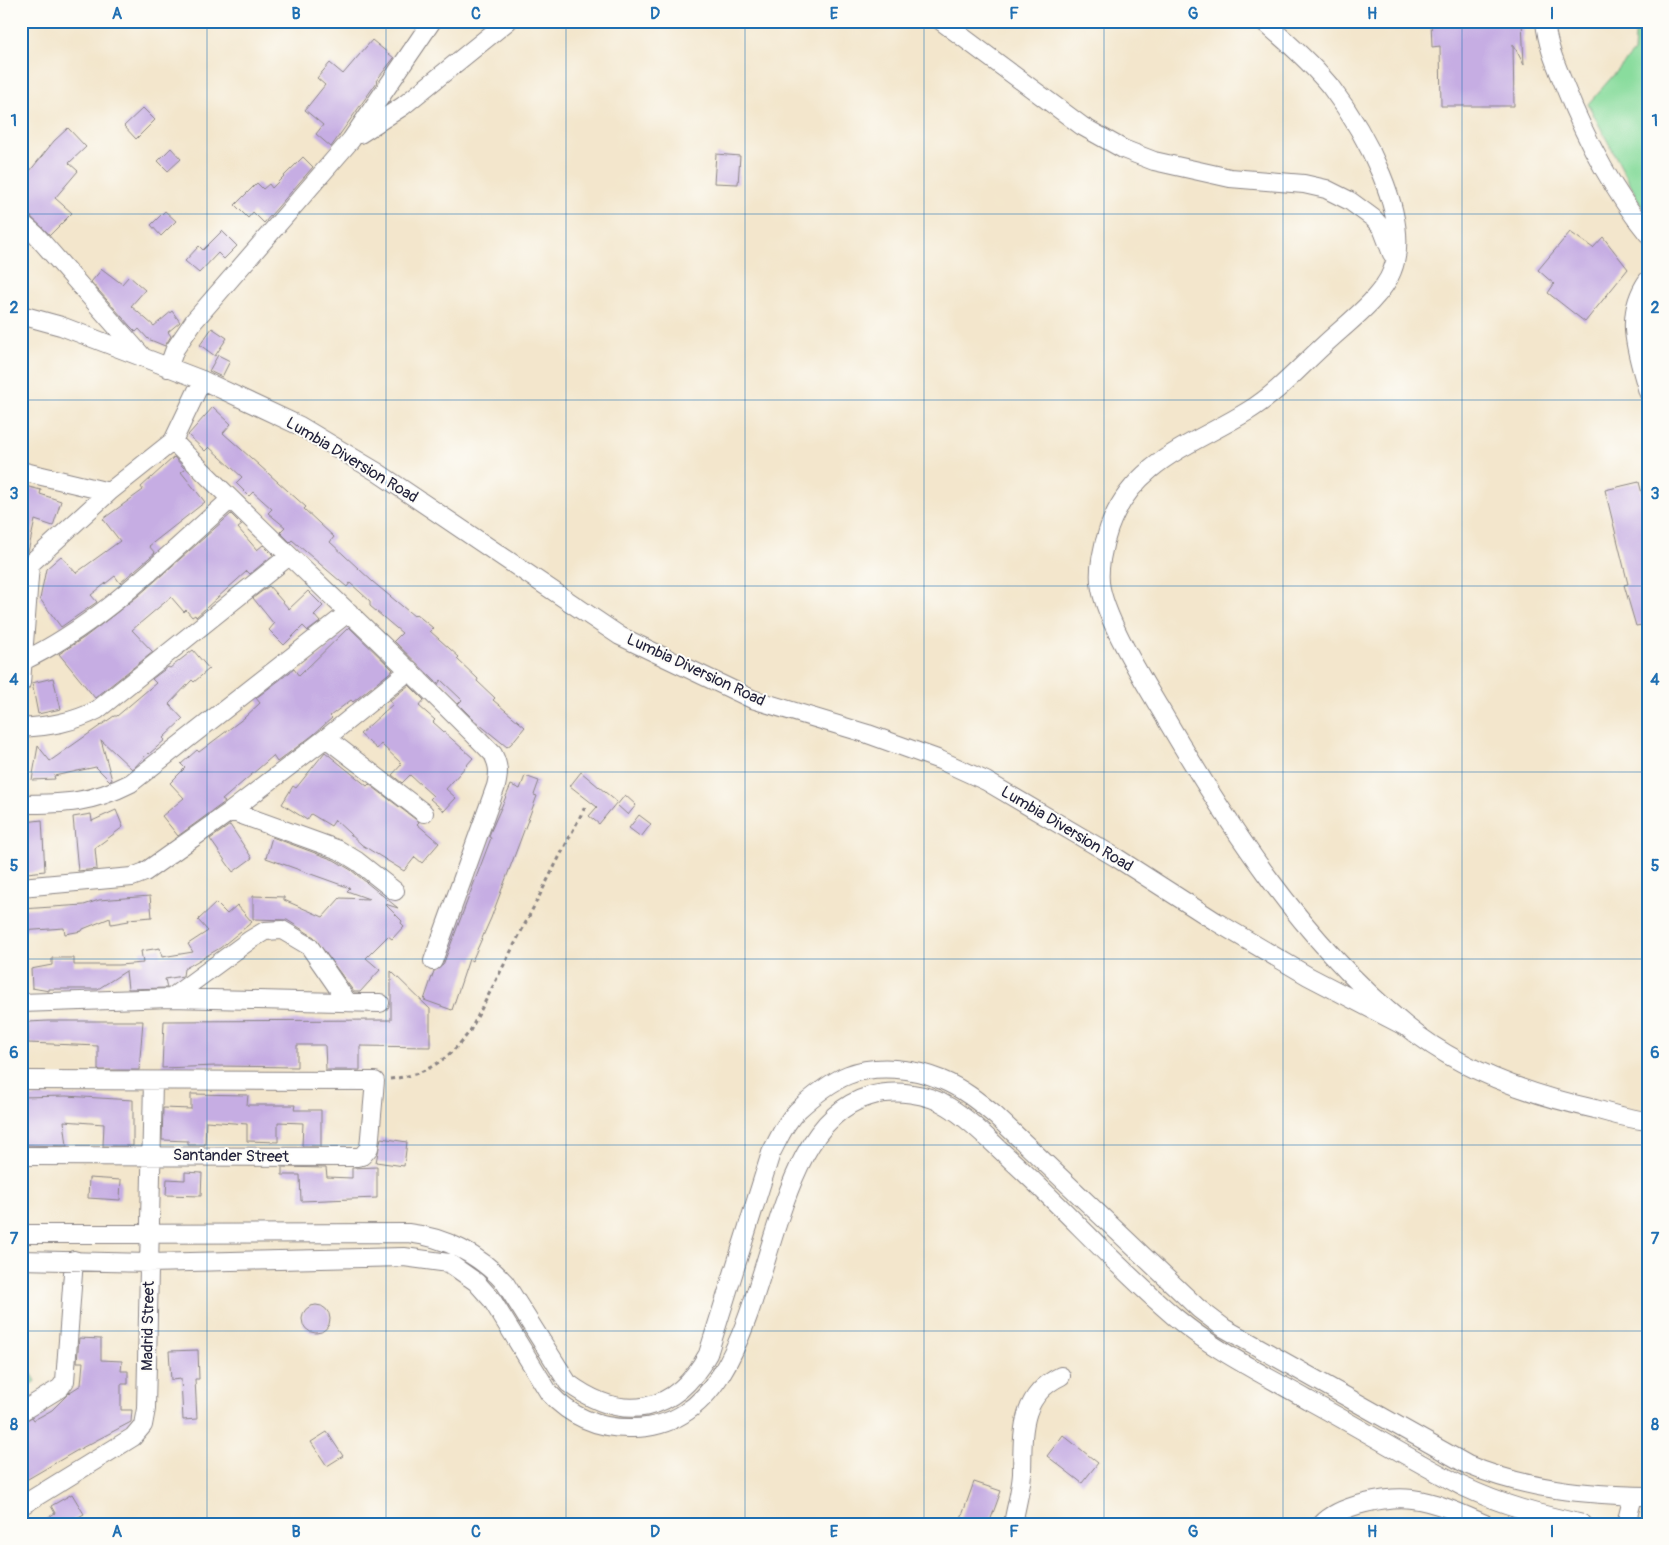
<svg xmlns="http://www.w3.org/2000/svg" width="1669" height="1545" font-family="Pangolin,sans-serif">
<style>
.green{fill:#89dc9d;stroke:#567f6c}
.building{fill:#c6ade3}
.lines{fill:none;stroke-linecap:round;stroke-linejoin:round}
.minor-casing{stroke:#8a8484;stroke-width:20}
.path{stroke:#8a8484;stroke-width:3;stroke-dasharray:4 4;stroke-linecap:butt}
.minor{stroke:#fff;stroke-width:18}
.grid{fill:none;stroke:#1f6fb2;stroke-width:1;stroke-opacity:0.55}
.labels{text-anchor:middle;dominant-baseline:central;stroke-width:4;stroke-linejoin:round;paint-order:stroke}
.street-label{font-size:16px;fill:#22223b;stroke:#fdfcf7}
.neatline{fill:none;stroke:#1f6fb2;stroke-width:2}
.grid-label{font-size:16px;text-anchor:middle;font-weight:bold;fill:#1f6fb2}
</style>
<rect width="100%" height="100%" fill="#fdfcf7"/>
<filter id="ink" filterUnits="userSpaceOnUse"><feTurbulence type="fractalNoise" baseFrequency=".02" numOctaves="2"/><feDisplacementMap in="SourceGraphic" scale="10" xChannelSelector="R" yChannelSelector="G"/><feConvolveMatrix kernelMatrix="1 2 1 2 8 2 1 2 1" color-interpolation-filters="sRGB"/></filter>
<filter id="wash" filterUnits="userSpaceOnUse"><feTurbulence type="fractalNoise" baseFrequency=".0096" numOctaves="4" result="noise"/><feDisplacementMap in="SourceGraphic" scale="20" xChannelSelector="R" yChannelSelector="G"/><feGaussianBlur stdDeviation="1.12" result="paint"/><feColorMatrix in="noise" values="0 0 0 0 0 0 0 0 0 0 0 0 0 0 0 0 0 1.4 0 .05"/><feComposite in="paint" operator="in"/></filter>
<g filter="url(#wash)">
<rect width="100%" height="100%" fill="#f3e6cc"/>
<path class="green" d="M1636 21H1648V218L1588 104 1634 52Z
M21 1356 36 1381 21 1390Z"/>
<g id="blocks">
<path class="building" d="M1431 21H1522L1524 65 1513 44 1514 106H1441L1440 46 1432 47Z
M372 40 394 58 376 81 377 82 331 147 316 134 323 125 305 110 325 85 317 78 330 63 343 74Z
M143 108 155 120 136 139 124 126Z
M68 128 86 147 69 163 78 171 55 198 72 213 50 235 28 214 21 212V182L54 141Z
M171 148 181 159 168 171 158 161Z
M716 154 740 156 738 184 714 183Z
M303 157 313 167 264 223 253 212 248 218 235 205 257 183 263 189 269 184 272 188Z
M165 211 176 221 161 236 151 225Z
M222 231 237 246 224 259 218 253 199 273 185 261 199 246 203 250Z
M1570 232 1593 248 1603 237 1628 269 1585 322 1548 293 1554 284 1538 270Z
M102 269 122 284 129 276 145 290 131 306 154 326 172 311 180 322 168 332 171 336 165 346 148 339 139 329 136 332 130 326 91 282Z
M212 328 227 338 215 356 200 345Z
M218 355 230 361 222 377 209 371Z
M213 407 231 424 223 433 306 507 304 509 334 537 330 542 373 582 414 616 416 614 433 628 430 631 459 657 457 659 478 679 477 681 495 698 493 700 525 727 511 744 507 747 474 720 458 704 462 700 441 680 438 684 394 641 402 633 370 606V601L350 583 347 587 292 540 290 542 280 532 285 527 268 513 272 509 253 492 249 496 236 483 242 477 209 447 205 451 188 435Z
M174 457 185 469 181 472 205 502 149 546 155 553 149 558 120 583 115 576 91 595 97 602 61 627 40 599 46 569 61 556 76 573 120 541 103 519 143 490 141 487Z
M1639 482 1648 517V624L1636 626 1624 585 1628 584 1605 490Z
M21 485 41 490 40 494 61 501 53 526 35 520 28 552 22 557Z
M231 514 242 525 238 528 257 550 263 545 273 555 250 574 247 571 196 617 195 615 192 617 186 610 184 612 171 597 132 630 153 652 95 698 59 654 85 637 138 596Z
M269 586 289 609 308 591 323 606 314 615 320 622 308 631 303 626 284 645 269 630 274 624 253 598Z
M349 627 393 670 353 702 351 700 330 716 332 718 313 735 277 762 273 756 222 800 225 802 178 836 162 816 184 798 170 783 185 768 181 764 197 750 199 752 244 718 260 703 256 698 294 669 299 676Z
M193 650 209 669 194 682 192 680 169 704 183 719 163 738 165 740 149 754 148 753 134 768 132 769 101 740 112 780 110 781 96 767 54 776 55 779 32 780 38 746 50 761 114 716H117L156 683 152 679 168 667 170 668Z
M53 678 61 709 38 714 32 683Z
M409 685 424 700 419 706 435 720 433 722 473 758 446 789 456 798 444 811 430 799 433 796 410 775 402 783 392 775 402 764 381 744 377 749 360 734 393 704 389 701Z
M325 752 367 786 369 784 419 822 417 824 439 843 422 863 415 857 404 871 362 845 335 820 331 826 311 814 307 820 282 804 293 786 296 788Z
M581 772 617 802 599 824 589 816 597 807 570 786Z
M525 776 539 781 534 795 537 796 491 918 472 961 469 959 452 1010 424 1000 434 971 443 965 491 838 489 837 490 833 511 785 520 789Z
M625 795 636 805 628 815 617 805Z
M116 810 123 827 95 848 97 869 78 871 73 817 91 814 92 821Z
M639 815 651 824 641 837 629 828Z
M42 820 45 871 27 873 23 853 28 852 25 822Z
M230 825 252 858 233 872 210 839Z
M272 837 334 860 351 870 398 908 385 904 402 921 401 923 404 926 392 939 388 936 366 958 380 970 360 992H354L314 937 287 920 253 919V896L284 897V900L323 917 340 898 369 899 347 891 350 888 266 858Z
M150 896 152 917 128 919 129 921 111 924 110 918 83 929 82 931 65 934 64 928 21 931V909L84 905 99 900Z
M216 903 227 914 237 905 252 922 220 948 184 969 183 976 165 979 167 988 128 989 126 971 98 989H49V991L32 988 31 969 52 965V958H74V965H119L143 963 141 951 160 948 162 957 193 952 188 944 208 931 198 920Z
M391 971 430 1009V1047L360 1046V1070H326L325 1045H297V1067L216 1066 162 1068 164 1021 391 1020Z
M48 1021H143L139 1070H98V1046L28 1043V1022Z
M191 1094 248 1095 247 1105H295L294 1110H321V1146H302L303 1123 278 1122V1142L247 1141V1124L206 1121 205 1145H188V1141L162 1140 163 1108 191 1109Z
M66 1096 133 1100V1146H103L104 1124 64 1121 67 1146 21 1145V1097Z
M381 1138 407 1142 404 1166 376 1162Z
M282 1167 326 1168 327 1177 352 1178V1168L377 1167V1198L301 1201 300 1175H282Z
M185 1172 202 1173 201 1196 166 1195 167 1179 185 1180Z
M89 1178 121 1180 120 1200 88 1198Z
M302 1319a14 14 0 1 1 28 0a14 14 0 1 1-28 0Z
M79 1338 101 1339V1360L122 1361 121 1371H128V1384H121V1410H132L131 1422 76 1451 21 1483V1423L32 1417 34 1420 52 1410 70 1392 81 1385 83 1362H77Z
M198 1350 199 1379H195L197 1419 183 1420 181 1379 171 1380 169 1351Z
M327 1432 343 1456 327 1466 311 1442Z
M1063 1435 1098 1463 1082 1483 1047 1456Z
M974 1482 1001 1491 989 1524H959Z
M72 1494 84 1514 66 1524H38L55 1513 51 1506Z"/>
</g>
</g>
<g filter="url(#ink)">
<use href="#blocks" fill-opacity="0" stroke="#8a8484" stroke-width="1"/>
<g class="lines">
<g class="minor-casing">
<path id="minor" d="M941 21 1082 126 1123 149 1154 161 1230 178 1304 184 1326 189 1350 201 1373 218 1382 228 1392 254
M1263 21C1287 42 1310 62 1330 86 1362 128 1414 218 1392 271 1382 298 1345 325 1324 345 1300 367 1276 394 1248 411 1193 445 1133 461 1109 528 1103 545 1097 571 1101 589 1108 623 1141 677 1159 707 1227 824 1300 938 1405 1025 1459 1070 1527 1094 1595 1109 1612 1114 1630 1119 1648 1121
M1545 21C1547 45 1556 65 1565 87 1586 140 1612 190 1648 234
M360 134 403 106 508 21
M21 222 35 234 142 356
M1648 280C1622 317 1638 354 1648 392
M21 315 61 326 202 380 300 426 377 472 620 636 752 699 868 734 940 760 986 781 1117 858 1215 921 1308 976 1406 1027
M168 368 175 349 194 321 351 140 432 21
M202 380 173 441C277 548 389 647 493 754 499 766 499 773 496 786L433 961
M21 471 109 492
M23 661C101 624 165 557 230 500
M21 683 30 564 109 492 173 441
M21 728C49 726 72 723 97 710L289 556
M326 738 424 813
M21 804C64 804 92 803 131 783L349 612
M231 811 339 850 357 861 395 891
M21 887 132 877 145 872 231 811 326 738 410 670
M171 998 250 940 265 931 282 930 309 946 347 1001
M21 1003 171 998 380 1003
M21 1080 375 1081 369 1148 362 1156 357 1157 21 1156
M21 1234 408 1233C445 1237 480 1255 505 1283L568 1383C623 1424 675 1414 708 1354L771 1153C779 1138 785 1123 797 1111 811 1098 830 1082 848 1075 876 1064 914 1068 942 1080 962 1088 979 1102 996 1116L1199 1309 1224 1328 1468 1465C1526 1489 1585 1495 1648 1496
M21 1260 149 1263 404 1257 449 1263 476 1282 492 1300 549 1393C571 1417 600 1429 633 1428 787 1426 743 1131 870 1096 894 1089 928 1093 949 1107 972 1121 991 1142 1011 1160 1067 1211 1117 1268 1175 1317 1215 1351 1263 1374 1308 1400 1360 1428 1410 1459 1462 1486 1504 1506 1538 1514 1583 1524
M21 1412 60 1388 65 1381 74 1260
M21 1506 133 1437 143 1425 146 1409 153 1081
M1013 1524C1016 1507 1021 1490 1022 1474 1023 1434 1019 1396 1061 1376
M1322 1524C1339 1505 1388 1496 1412 1499 1437 1502 1462 1514 1485 1524
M1626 1524 1633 1496"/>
</g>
<path class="path" d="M390 1079C427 1075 448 1060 470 1031L585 807"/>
<use href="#minor" class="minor"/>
</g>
</g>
<path class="grid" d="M207 21V1524M386 21V1524M566 21V1524M745 21V1524M924 21V1524M1104 21V1524M1283 21V1524M1462 21V1524M21 214H1648M21 400H1648M21 586H1648M21 772H1648M21 959H1648M21 1145H1648M21 1331H1648"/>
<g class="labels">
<g class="street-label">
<text transform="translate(352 460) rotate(31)">Lumbia Diversion Road</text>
<text transform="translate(696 670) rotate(25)">Lumbia Diversion Road</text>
<text transform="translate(1067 829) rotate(31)">Lumbia Diversion Road</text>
<text transform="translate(231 1156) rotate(1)">Santander Street</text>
<text transform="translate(148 1326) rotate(-89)">Madrid Street</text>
</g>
</g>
<rect width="1669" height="1545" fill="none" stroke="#fdfcf7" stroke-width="55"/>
<rect x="28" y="28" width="1614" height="1490" class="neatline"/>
<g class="grid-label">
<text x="117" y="19">A</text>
<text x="296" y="19">B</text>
<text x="476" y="19">C</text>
<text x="655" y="19">D</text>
<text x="834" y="19">E</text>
<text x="1014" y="19">F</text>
<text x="1193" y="19">G</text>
<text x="1372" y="19">H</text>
<text x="1552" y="19">I</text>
<text x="14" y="126">1</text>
<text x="1655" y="126">1</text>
<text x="14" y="313">2</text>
<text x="1655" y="313">2</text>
<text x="14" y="499">3</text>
<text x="1655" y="499">3</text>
<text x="14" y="685">4</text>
<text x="1655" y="685">4</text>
<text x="14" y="871">5</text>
<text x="1655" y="871">5</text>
<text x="14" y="1058">6</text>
<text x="1655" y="1058">6</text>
<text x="14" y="1244">7</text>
<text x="1655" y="1244">7</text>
<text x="14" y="1430">8</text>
<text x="1655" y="1430">8</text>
<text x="117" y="1537">A</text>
<text x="296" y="1537">B</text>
<text x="476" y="1537">C</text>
<text x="655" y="1537">D</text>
<text x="834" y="1537">E</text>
<text x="1014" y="1537">F</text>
<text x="1193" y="1537">G</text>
<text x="1372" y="1537">H</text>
<text x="1552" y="1537">I</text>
</g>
</svg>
